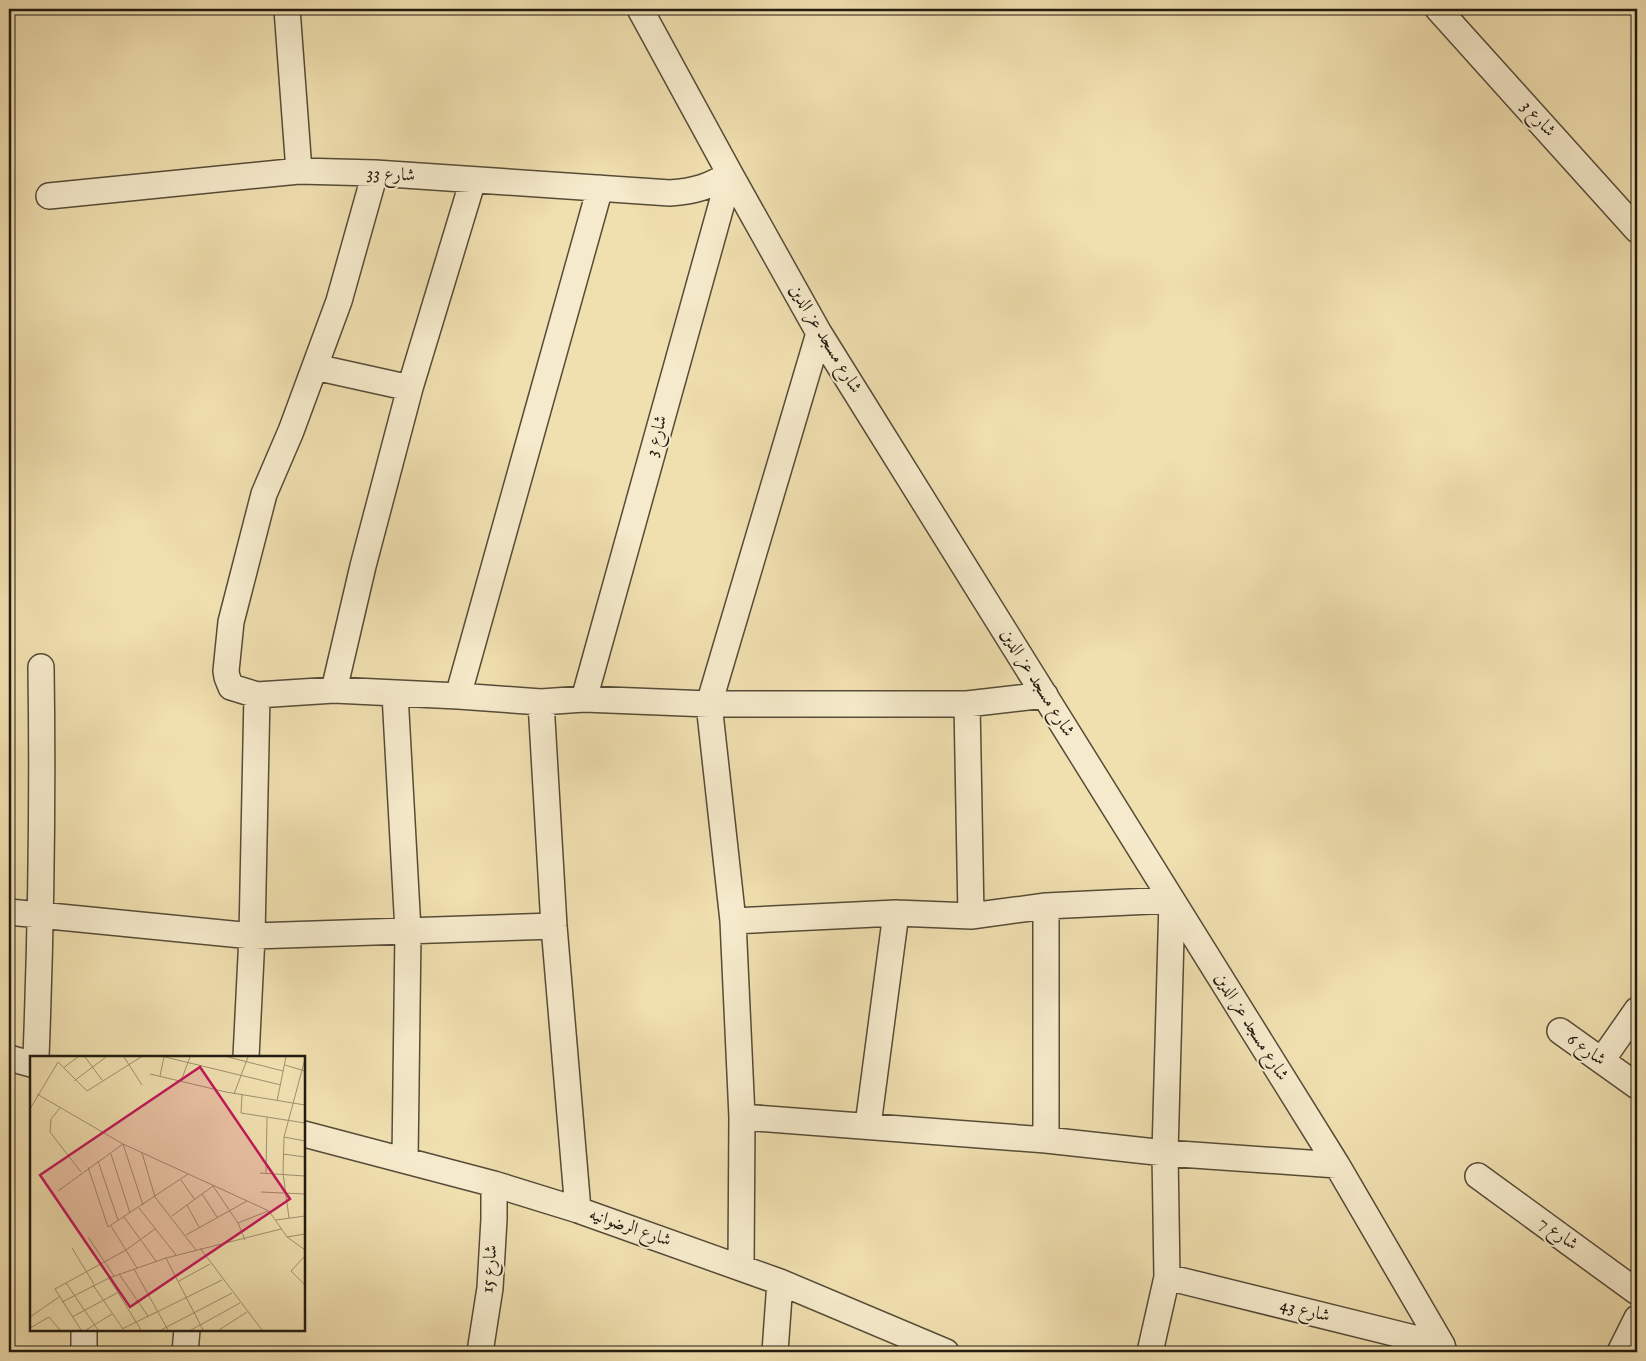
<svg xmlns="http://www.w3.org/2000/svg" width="1646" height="1361" font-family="'IM FELL English',Amiri,serif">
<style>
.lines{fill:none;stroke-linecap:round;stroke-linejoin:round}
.minor-casing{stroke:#564c38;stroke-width:28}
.minor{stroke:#f5eacb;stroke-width:25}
.labels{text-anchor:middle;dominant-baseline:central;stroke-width:4;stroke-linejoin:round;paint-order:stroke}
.street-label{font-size:18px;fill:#231b10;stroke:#f5eacb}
.inset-road{fill:none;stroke:#9e916f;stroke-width:1}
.view{fill:#c2185b;fill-opacity:0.15;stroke:#c2185b;stroke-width:2.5}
.inset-edge{fill:none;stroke:#231b10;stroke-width:2.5}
</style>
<rect width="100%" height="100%" fill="#f0dfaf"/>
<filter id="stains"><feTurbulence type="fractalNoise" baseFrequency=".004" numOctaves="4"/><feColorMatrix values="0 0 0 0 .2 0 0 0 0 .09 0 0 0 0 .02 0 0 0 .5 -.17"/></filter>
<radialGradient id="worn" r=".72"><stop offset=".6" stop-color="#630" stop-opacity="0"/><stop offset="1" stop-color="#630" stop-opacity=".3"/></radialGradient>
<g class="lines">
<g class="minor-casing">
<path id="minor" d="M287 9 299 171
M640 9 730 174 819 333 1337 1165 1442 1345 1444 1352
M1438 9 1637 230
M375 173 339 301 291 431 264 494 231 622 226 671 227 677 231 687 257 695 334 690 458 696 541 702 584 699 709 704H967L1045 695
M49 196 299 171 375 173 670 193C696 191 708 187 730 174
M315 367 410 388
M334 690 363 566 410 388 473 180
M395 694 408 931 405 1160
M458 696 600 188
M584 699 730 174
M541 702 554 926 578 1210
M967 704 971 916
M9 912 252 936 554 926
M733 921 896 913 971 916 1046 906 1172 900 1165 1153 1167 1277 1150 1352
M1560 1031 1637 1086
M36 1057C41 927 43 797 41 667
M246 1057 252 936 257 695
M9 1058 31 1064
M1602 1060 1637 1010
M742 1117 1046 1140 1165 1153 1337 1165
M868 1125 896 913
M304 1134 494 1184 578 1210 780 1282 946 1352
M1046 1140V906
M1478 1176 1637 1292
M741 1267 742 1117 733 921 709 704 819 333
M1167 1277 1442 1345
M84 1330V1352
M185 1352 187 1330
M480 1352 490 1288 494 1219V1184
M775 1352 780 1282
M1620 1352 1637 1318"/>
</g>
<use href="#minor" class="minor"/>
</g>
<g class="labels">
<g class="street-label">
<text transform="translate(1538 119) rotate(48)">شارع 3</text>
<text transform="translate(391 175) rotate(3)">شارع 33</text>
<text transform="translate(825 339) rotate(59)">شارع مسجد عز الدين</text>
<text transform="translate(657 436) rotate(-75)">شارع 3</text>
<text transform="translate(1037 683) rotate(58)">شارع مسجد عز الدين</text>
<text transform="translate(1251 1027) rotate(58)">شارع مسجد عز الدين</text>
<text transform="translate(1586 1050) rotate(35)">شارع 6</text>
<text transform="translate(630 1228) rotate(19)">شارع الرضوانيه</text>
<text transform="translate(1558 1234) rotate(36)">شارع 7</text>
<text transform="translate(490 1269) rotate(-85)">شارع 15</text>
<text transform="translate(1305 1311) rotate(14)">شارع 43</text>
</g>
</g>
<g transform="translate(30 1056)">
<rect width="275" height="275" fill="#f0dfaf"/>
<path class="inset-road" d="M55 1 72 24M94 1 112 29M135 1 251 29M198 1 253 15M255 9 275 15M33 12 48 1M120 18 196 36 275 49M130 20 134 1M44 25 76 1M151 25 160 1M7 38 93 88 239 155 257 181 275 194M204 38 218 1M212 39 211 57 275 67M247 45 256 1M30 52 21 63 20 76 51 116M0 53 28 6 57 35 111 1M254 81 275 85M93 88 113 149M112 97 125 141 166 194M81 98 100 157M253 98 275 101M68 105 88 164M58 111 78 171 158 118M230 117 275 120M236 117 237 61M151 124 165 144M28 135 93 88M231 136 275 138M172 138 187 161M157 149 169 171M109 152 146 199M142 160 183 130 208 167 215 184M94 161 126 205M259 162 253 117 254 81 275 3M246 164 275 160M208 167 238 155M81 170 107 212M156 179 217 145M58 181 84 220M257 181 275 178M42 192 64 228M170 192 232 274M275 200 261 215 275 229M136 202 173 274M104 213 138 274M89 218 118 260M79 222 111 274M149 225 180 208M36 227 68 274M63 229 93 273M32 246 79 222 136 202 251 173M0 261 29 241M42 261 87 237M0 272 19 261 30 274M92 273 192 224M51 274 25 233 96 194 125 173M56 274 82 258M131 274 202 237M161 274 210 247M189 274 217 256"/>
<path class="view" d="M170 11 260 143 100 251 10 119Z"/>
<rect width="275" height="275" class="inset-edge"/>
</g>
<rect width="1646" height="1361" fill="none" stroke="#f0dfaf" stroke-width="30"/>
<rect x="10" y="10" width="1626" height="1341" fill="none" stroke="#231b10" stroke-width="2.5"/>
<rect x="15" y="15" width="1616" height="1331" fill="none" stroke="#231b10"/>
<rect width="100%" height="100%" filter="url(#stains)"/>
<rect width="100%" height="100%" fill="url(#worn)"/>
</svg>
